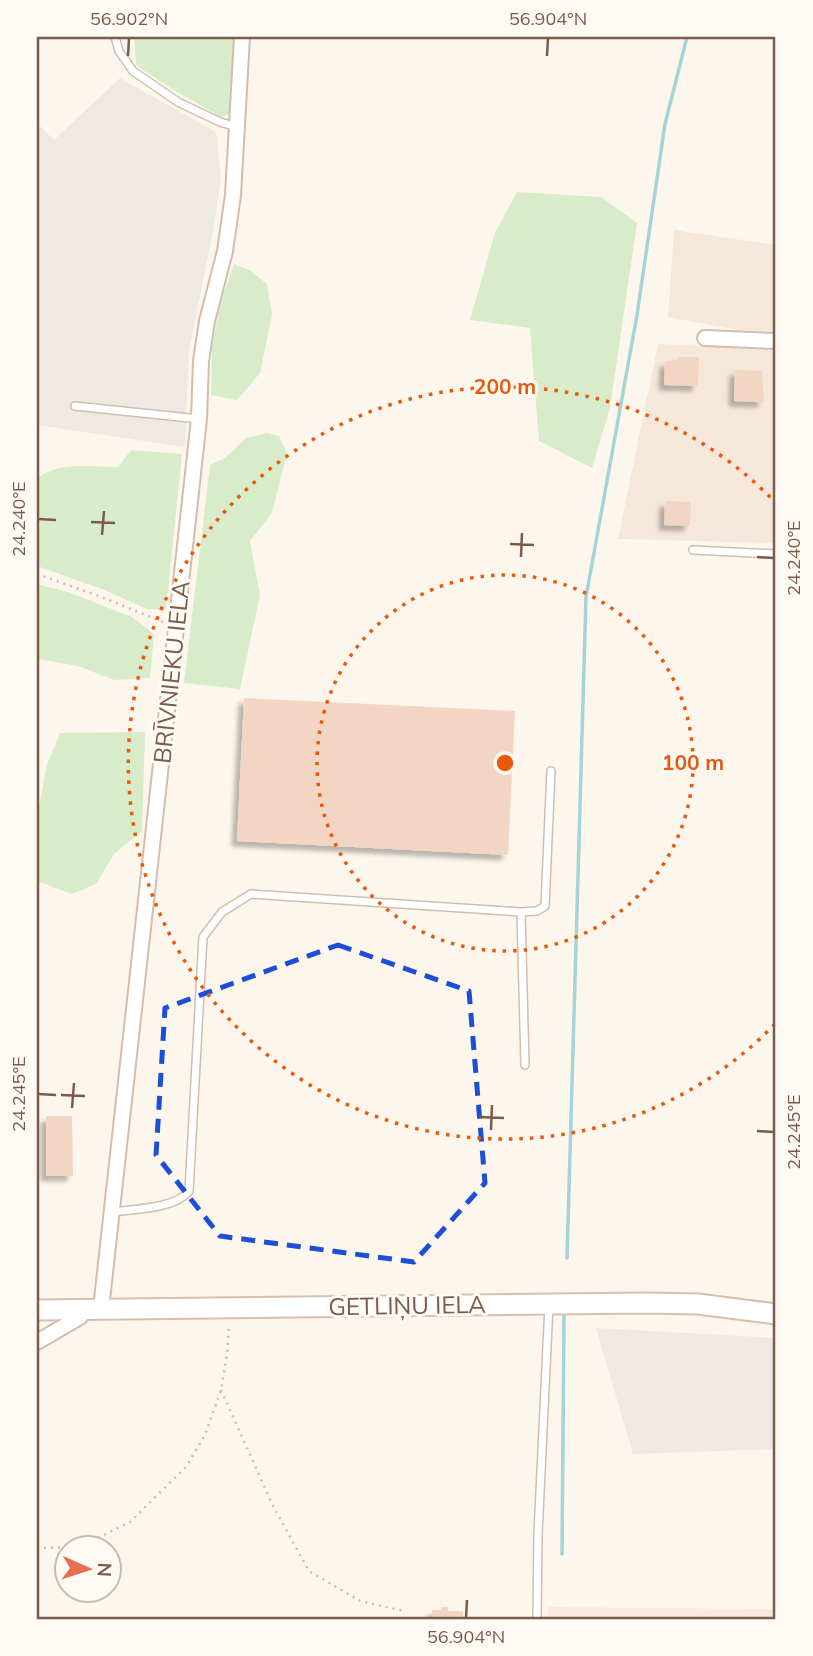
<svg xmlns="http://www.w3.org/2000/svg" width="813" height="1656" font-family="Mulish,sans-serif">
<style>
.residential{fill:#f5e8da}
.commercial{fill:#fde8e0}
.industrial{fill:#efe9e4}
.green{fill:#d8ecc9}
.lines{fill:none;stroke-linecap:round;stroke-linejoin:round}
.stream{stroke:#a5d3da;stroke-width:3.5}
.building{fill:#f3d5c3;filter:url(#shadow)}
.lane-casing{stroke:#d1beb0;stroke-width:10}
.street-casing{stroke:#d1beb0;stroke-width:18}
.secondary-casing{stroke:#d6c0b0;stroke-width:23}
.path{stroke:#d9b8a5;stroke-width:2.5;stroke-dasharray:2 5;stroke-linecap:butt}
.lane{stroke:#fff;stroke-width:7}
.street{stroke:#fff;stroke-width:14}
.secondary{stroke:#fff;stroke-width:19}
.marked{fill:none;stroke:#1d4ed8;stroke-width:5;stroke-dasharray:14 9;stroke-linejoin:round}
.ticks{fill:none;stroke:#7a5c4d;stroke-width:2.5}
.ring{fill:none;stroke:#e8590c;stroke-width:3.5;stroke-dasharray:3.5 7}
.labels{text-anchor:middle;dominant-baseline:central;stroke-width:6;stroke-linejoin:round;paint-order:stroke}
.street-label{font-size:24px;fill:#7a5c4d;stroke:#fffaf3}
.centre{fill:#e8590c;stroke:#fffaf3;stroke-width:3.5}
.ring-label{font-size:21px;text-anchor:middle;font-weight:bold;fill:#e8590c;stroke:#fffaf3;stroke-width:6;stroke-linejoin:round;paint-order:stroke}
.neatline{fill:none;stroke:#7a5c4d;stroke-width:2.5}
.ticks-label{font-size:18px;text-anchor:middle;fill:#7a5c4d}
</style>
<defs>
<filter id="shadow"><feDropShadow dx="-5.5" dy="5.5" stdDeviation="2" flood-color="#0004"/></filter>
</defs>
<rect width="100%" height="100%" fill="#fdf6ec"/>
<path class="residential" d="M674 230 776 245V332L738 330 668 317Z
M658 344 776 349V543L618 539Z"/>
<path class="commercial" d="M548 1607 776 1609V1619H548Z"/>
<path class="industrial" d="M120 78 216 132 221 179 212 237 189 351 185 447 37 425V123L54 140Z
M596 1328 776 1338V1449L633 1454Z"/>
<path class="green" d="M134 37H237L234 112 221 117 172 89 140 68 136 64Z
M517 192 601 197 637 223 610 408 592 468 539 441 530 328 470 320 495 233Z
M234 264 251 271 267 284 272 315 260 373 237 400 211 395 212 348 220 304Z
M267 433 279 436 287 453 272 513 250 541 260 595 240 689 184 683 210 465 225 458 246 438Z
M131 450 182 454 166 610 147 609 102 589 37 566V479C56 461 93 467 118 467Z
M37 584 68 592 132 617 154 634 150 678 114 680 78 666 37 659Z
M145 732 142 831 114 854 96 884 72 894 37 881V818L47 764 60 733Z"/>
<g class="lines">
<path class="stream" d="M567 1258 586 597 637 315 665 124 687 37
M562 1554 564 1314"/>
</g>
<path class="building" d="M678 357H699L698 386 664 385 665 361H678Z
M735 370 762 371 764 402 734 401Z
M665 501 691 502 690 526 664 525Z
M244 698 515 711 508 855 237 841Z
M46 1116H72L73 1176H46Z
M441 1607H448V1611H463V1619H432V1610H441Z"/>
<g class="lines">
<g class="lane-casing">
<path id="lane" d="M115 37 119 51 133 71 178 102 220 122 237 127
M75 406 199 419
M693 550 776 554
M521 912 537 911 545 906 551 771
M112 1212C134 1209 175 1209 189 1191L203 937 222 912 251 894 521 912 525 1065
M537 1619 538 1534 549 1305"/>
</g>
<g class="street-casing">
<path id="street" d="M705 338 776 341
M101 1309 199 419 201 361 207 321 225 251 233 195 242 37
M37 1342 80 1317 83 1309"/>
</g>
<g class="secondary-casing">
<path id="secondary" d="M37 1310 646 1303 698 1304 776 1314"/>
</g>
<path class="path" d="M37 574 99 596 163 622
M221 1390 273 1506 309 1571 360 1601 404 1611
M37 1548 79 1547 130 1522 186 1467 205 1435 221 1390 227 1355 229 1325"/>
<use href="#lane" class="lane"/>
<use href="#street" class="street"/>
<use href="#secondary" class="secondary"/>
</g>
<path class="marked" d="M338 945 469 991 485 1183 414 1262 220 1236 156 1155 165 1008Z"/>
<path class="ticks" d="M128 56 129 38M547 56 548 38M38 519 56 520M91 522 115 523M102 535 104 511M510 544 534 545M521 557 522 533M757 557 774 558M38 1094 56 1095M61 1095 85 1096M72 1108 74 1083M480 1117 504 1118M491 1130 492 1105M757 1131 774 1132M466 1618 467 1600"/>
<g class="ring">
<circle cx="505" cy="763" r="188"/>
<path d="M775 1024A376 376 0 1 1 775 502"/>
</g>
<g class="labels">
<g class="street-label">
<text transform="translate(171 672) rotate(-84)">BRĪVNIEKU IELA</text>
<text transform="translate(407 1305) rotate(-1)">GETLIŅU IELA</text>
</g>
</g>
<circle cx="505" cy="763" r="10" class="centre"/>
<g class="ring-label">
<text x="505" y="394">200 m</text>
<text x="693" y="770">100 m</text>
</g>
<rect width="813" height="1656" fill="none" stroke="#fffaf3" stroke-width="77"/>
<g transform="translate(88 1569) rotate(93)"><circle r="33" fill="#fffaf3" stroke="#cabbb1" stroke-width="2"/>
<path d="M0-5L12 26L0 18L-12 26Z" fill="#e76f51"/>
<text y="-10" font-size="19" font-weight="bold" text-anchor="middle" fill="#7a5c4d">N</text>
</g>
<rect x="38" y="38" width="736" height="1580" class="neatline"/>
<g class="ticks-label">
<text x="129" y="25">56.902°N</text>
<text x="548" y="25">56.904°N</text>
<text transform="translate(19 519) rotate(-90)" y="6">24.240°E</text>
<text transform="translate(794 558) rotate(-90)" y="6">24.240°E</text>
<text transform="translate(19 1094) rotate(-90)" y="6">24.245°E</text>
<text transform="translate(794 1132) rotate(-90)" y="6">24.245°E</text>
<text x="466" y="1643">56.904°N</text>
</g>
</svg>
